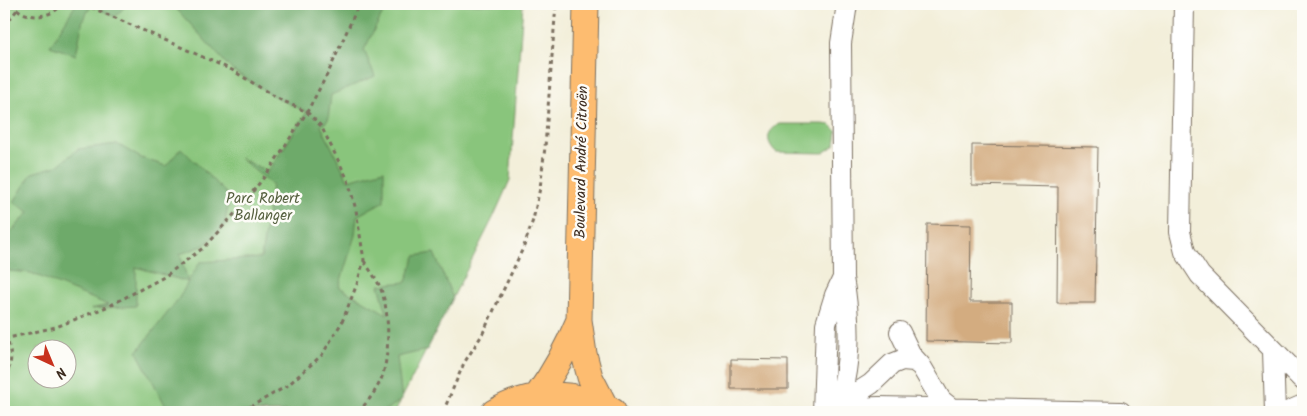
<svg xmlns="http://www.w3.org/2000/svg" width="1307" height="416" font-family="Kalam,sans-serif">
<style>
.green{fill:#89c57b;stroke:#62784c;fill-rule:evenodd}
.forest{fill:#6eaa6b;stroke:#546a44}
.building{fill:#d3ac80}
.lines{fill:none;stroke-linecap:round;stroke-linejoin:round}
.minor-casing{stroke:#7b6f60;stroke-width:22}
.major-casing{stroke:#7b6f60;stroke-width:27}
.path{stroke:#7b6f60;stroke-width:3;stroke-dasharray:4 4;stroke-linecap:butt}
.minor{stroke:#fff;stroke-width:20}
.major{stroke:#fdbc6f;stroke-width:25}
.labels{text-anchor:middle;dominant-baseline:central;stroke-width:5;stroke-linejoin:round;paint-order:stroke}
.street-label{font-size:15px;fill:#3b2a1e;stroke:#fdfcf7}
.park-label{font-size:15px;fill:#56603f;stroke:#fdfcf7}
</style>
<rect width="100%" height="100%" fill="#fdfcf7"/>
<filter id="ink" filterUnits="userSpaceOnUse"><feTurbulence type="fractalNoise" baseFrequency=".02" numOctaves="2"/><feDisplacementMap in="SourceGraphic" scale="10" xChannelSelector="R" yChannelSelector="G"/><feConvolveMatrix kernelMatrix="1 2 1 2 8 2 1 2 1" color-interpolation-filters="sRGB"/></filter>
<filter id="wash" filterUnits="userSpaceOnUse"><feTurbulence type="fractalNoise" baseFrequency=".0096" numOctaves="4" result="noise"/><feDisplacementMap in="SourceGraphic" scale="20" xChannelSelector="R" yChannelSelector="G"/><feGaussianBlur stdDeviation="1.12" result="paint"/><feColorMatrix in="noise" values="0 0 0 0 0 0 0 0 0 0 0 0 0 0 0 0 0 1.4 0 .05"/><feComposite in="paint" operator="in"/></filter>
<g filter="url(#wash)">
<rect width="100%" height="100%" fill="#f3efda"/>
<path class="green" d="M4 4H523L510 180 493 218 395 412H4ZM38 348H68V378H38Z
M780 124H823L831 125 837 131 835 145 823 153 776 152C765 141 766 131 780 124Z
M549 405 591 412H517Z"/>
<path class="forest" d="M76 4H127L115 17 92 5 83 19 76 55 50 46Z
M172 4H392L387 5 364 50 375 76 331 95 328 120 321 126 348 180 384 170V201L357 216 355 235 339 287 387 314 379 285 406 282 415 256 434 253 453 298 427 350 397 357 402 400 382 412H169L137 352 179 298 188 282 136 267V306L91 309 108 305 31 273 9 271 4 259V239L12 231 29 212 14 202 32 173 57 166 78 149 117 144 141 158 166 166 181 148 230 197 224 227 203 246 180 254 188 282 200 262 261 258 272 185 240 158 268 172 307 112 277 98 232 70Z
M4 304 9 334 4 365Z"/>
<g id="blocks">
<path class="building" d="M972 145 1098 147 1095 303H1057L1058 187 972 185Z
M927 224 971 225 970 302H1012V343L926 341Z
M731 359 788 360V389H731Z"/>
</g>
</g>
<g filter="url(#ink)">
<use href="#blocks" fill-opacity="0" stroke="#7b6f60" stroke-width="1"/>
<g class="lines">
<g class="minor-casing">
<path id="minor" d="M1184 4 1180 232 1185 252 1200 275 1303 380
M900 332 911 355 921 366
M1273 351 1275 412
M823 412 826 324 835 295 843 278
M836 412C837 402 841 393 844 382 851 349 849 311 843 278L841 43 847 4
M842 412 849 398 871 384 892 364 902 360 914 361 921 366 941 400 951 408
M847 412 852 408 879 407 1121 412
M1287 412 1303 405"/>
</g>
<g class="major-casing">
<path id="major" d="M586 4 579 320 584 354 590 377 605 406
M537 396C555 371 567 349 579 320
M494 412C530 390 577 390 613 411"/>
</g>
<path class="path" d="M11 4C26 20 48 20 63 4
M84 4 232 70 277 98 307 112 321 126 348 180 356 210 364 260 357 284 342 322 322 355 287 386 250 407 235 412
M4 26 17 10
M4 339 56 327 109 306 164 277 203 248 240 208 268 172 307 112 329 71 359 4
M4 377C14 362 11 355 7 338
M358 412C367 403 377 390 382 377 390 354 390 310 380 287 376 278 369 269 364 261
M443 412 464 363 482 335 510 276 524 246 533 220 540 188 545 147 556 4"/>
<use href="#minor" class="minor"/>
<use href="#major" class="major"/>
</g>
</g>
<g class="labels">
<g class="street-label">
<text transform="translate(582 162) rotate(-89)">Boulevard André Citroën</text>
</g>
<g class="park-label">
<text x="263" y="199">Parc Robert<tspan x="263" dy="17">Ballanger</tspan></text>
</g>
</g>
<rect width="1307" height="416" fill="none" stroke="#fdfcf7" stroke-width="20"/>
<g transform="translate(52 364) rotate(136)"><circle r="24" fill="#fdfcf7" stroke="#afa8a0"/>
<path d="M0-4L9 19L0 12L-9 19Z" fill="#c8321e"/>
<text y="-8" font-size="14" font-weight="bold" text-anchor="middle" fill="#3b2a1e">N</text>
</g>
</svg>
